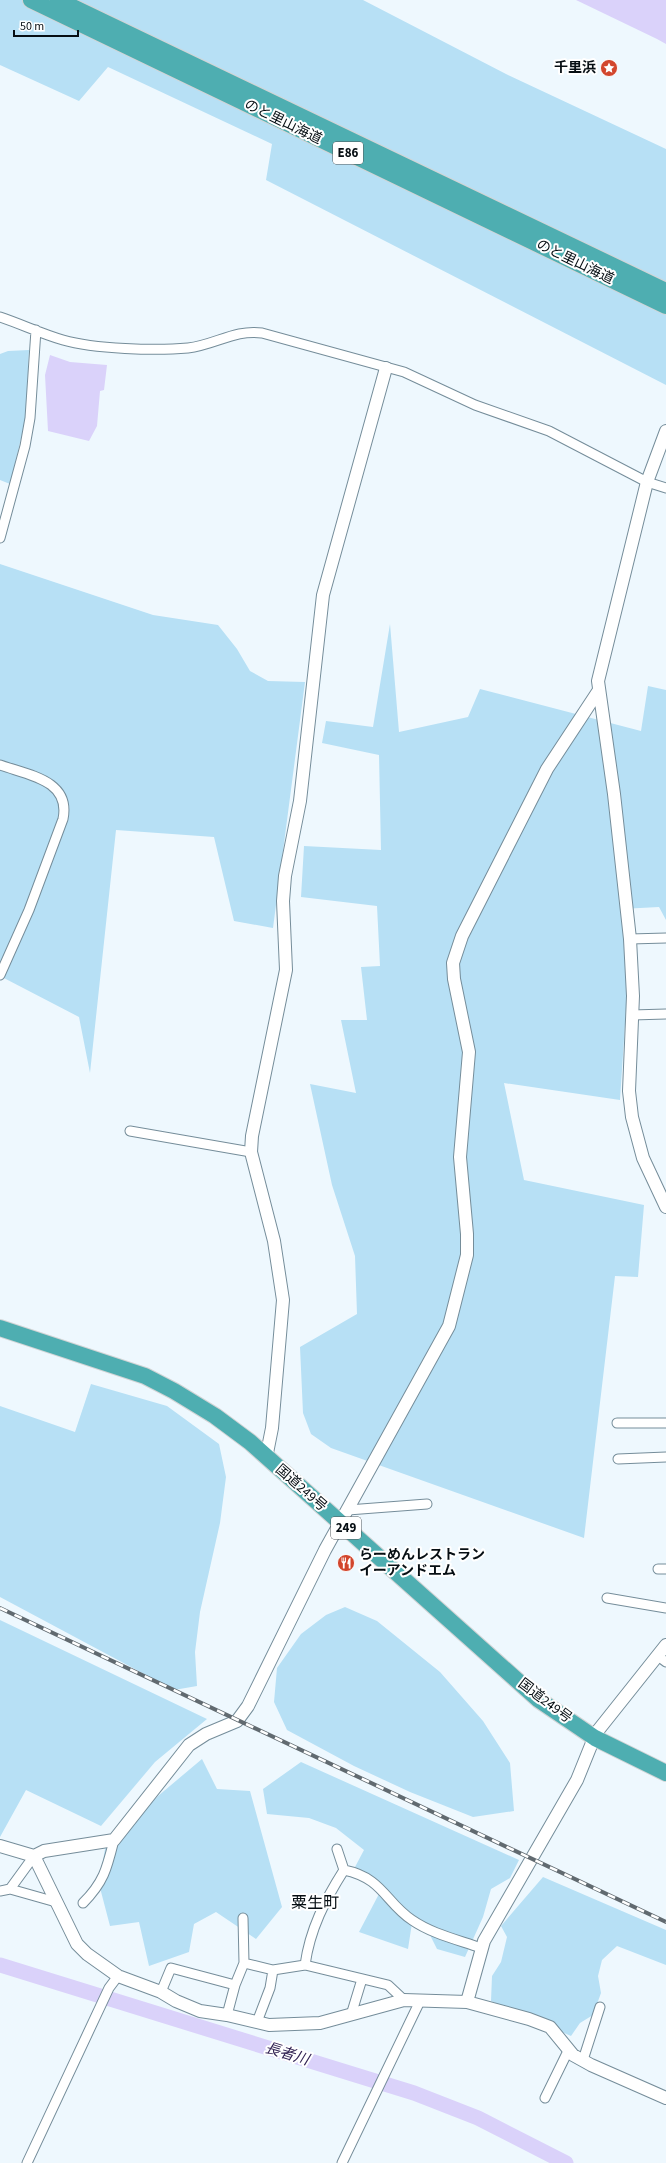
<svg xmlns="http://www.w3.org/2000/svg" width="666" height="2163" font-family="'Source Sans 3','Noto Sans JP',sans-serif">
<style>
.green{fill:#b7e0f5}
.water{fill:#dad2fa}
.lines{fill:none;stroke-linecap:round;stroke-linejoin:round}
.river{stroke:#dad2fa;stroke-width:15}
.street-casing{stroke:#758d9a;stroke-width:11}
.secondary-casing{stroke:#758d9a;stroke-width:14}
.highway-casing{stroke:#d2d4d5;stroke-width:18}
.street{stroke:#fff;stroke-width:9}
.secondary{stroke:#fff;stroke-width:12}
.highway{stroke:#4eaeb1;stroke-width:16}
.rail-casing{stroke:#616a70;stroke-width:4}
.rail{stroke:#fff;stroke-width:2.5;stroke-dasharray:8;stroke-linecap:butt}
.labels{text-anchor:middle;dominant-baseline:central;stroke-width:4;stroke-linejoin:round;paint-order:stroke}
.shield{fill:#fff;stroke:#51565a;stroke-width:1}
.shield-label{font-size:13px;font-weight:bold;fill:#060e13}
.poi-label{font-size:14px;font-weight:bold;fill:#060e13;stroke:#fff;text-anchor:end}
.street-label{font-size:14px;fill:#060e13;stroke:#fff}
.water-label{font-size:15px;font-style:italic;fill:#332354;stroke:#fff}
.quarter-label{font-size:16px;fill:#060e13;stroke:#fff}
</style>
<rect width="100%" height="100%" fill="#eef8fe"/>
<path class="green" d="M0 0H363L506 74 666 149V385L266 180 272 144 108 67 79 101 0 65Z
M29 350 26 418 10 484 0 480V354L8 351Z
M0 564 153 615 218 625 237 649 250 671 268 681 305 682 273 928 234 921 214 837 116 830 90 1073 79 1017 0 976Z
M390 624 399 732 468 717 480 689 641 731 648 686 666 690V920L659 907 621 909 628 978 620 1100 504 1083 524 1180 644 1205 638 1277 615 1276 584 1538 331 1448 311 1434 303 1413 300 1347 357 1314 355 1256 332 1185 310 1084 356 1093 341 1020H367L361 967 380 966 377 906 301 897 304 846 381 850 379 755 322 743 326 721 373 727Z
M91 1384 167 1406 219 1444 226 1477 220 1523 200 1612 195 1652 197 1686 174 1690 0 1597V1406L75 1432Z
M345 1607 377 1621 440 1672 483 1721 510 1763 514 1811 473 1817 410 1792 354 1766 287 1730 274 1702 277 1668 301 1634 326 1615Z
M0 1620 207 1719 155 1762 101 1826 26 1790 0 1837Z
M202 1759 217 1789 250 1791 282 1907 256 1939 216 1912 194 1924 189 1952 149 1966 139 1922 110 1926 99 1884 105 1849 158 1796Z
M301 1762 519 1860 510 1878 491 1889 483 1917 465 1957 437 1949 426 1927 412 1923 408 1949 359 1932 380 1892 355 1867 364 1850 336 1828 309 1818 267 1814 263 1789Z
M543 1877 666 1930V1965L617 1946 602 1960 598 1976 601 1993 593 2015 580 2023 571 2036 491 2001 492 1976 501 1962 507 1937 501 1926Z"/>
<path class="water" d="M576 0H666V44L657 39Z
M50 355 70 362 107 365 104 390 100 391 97 426 89 441 48 431 45 375Z"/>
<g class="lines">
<path class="river" d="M0 1965 414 2093 478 2118 566 2163"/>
<g class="street-casing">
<path id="street" d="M0 317C21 324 42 334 63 340 94 349 156 351 188 348 215 345 235 329 262 333L404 372 475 405 549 431 647 482 666 488
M0 538 25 446 30 418 36 330
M0 765C28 775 71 780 63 819L29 910 0 975
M630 939 666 938
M632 1015 666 1014
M130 1131 251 1152
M617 1423H666
M618 1459 666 1457
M348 1510 427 1504
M658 1569H666
M607 1598 666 1608
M658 1656 666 1662
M344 1870C383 1878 385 1902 412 1920 432 1934 459 1940 481 1948
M10 1889 34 1856
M0 1891 10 1889 56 1902
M83 1903C104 1882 107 1868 114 1840
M244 1963 273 1970 305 1965 388 1985 404 2000
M305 1965C310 1929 325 1900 344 1870L337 1849
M161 1992 171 1968 235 1985
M227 2015 235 1985 244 1963 243 1918
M351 2015 362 1979
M257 2022 270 1988 273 1970
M583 2060 600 2007
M545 2098 569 2049
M27 2163 109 1988 118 1976
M342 2163 420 2001"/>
</g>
<g class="secondary-casing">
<path id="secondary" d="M666 431 647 482 598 681 614 794 630 939 633 996 629 1091 632 1117 643 1158 666 1207
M266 1458 272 1428 283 1300 274 1241 251 1152 252 1136 286 970 283 901 285 876 300 801 323 595 386 368
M0 1846 34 1856 44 1851 114 1840 189 1745 206 1734 237 1721 248 1706 325 1550 449 1326 467 1255V1234L460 1157 469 1052 454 979 453 963 462 936 547 769 599 690
M34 1856 77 1944 87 1954 118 1976 161 1992 176 2001 200 2011 227 2015 269 2025 320 2023 404 2000 467 2002 529 2019 550 2027 573 2055 591 2065 666 2098
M467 2002 484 1941 577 1780 596 1733 666 1645"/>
</g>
<g class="highway-casing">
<path id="highway" d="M31 0 666 306
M58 0 666 291
M0 1328 145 1376 174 1391 215 1416 250 1442 539 1700 595 1738 666 1773"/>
</g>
<use href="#street" class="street"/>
<use href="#secondary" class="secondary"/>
<use href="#highway" class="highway"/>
<g class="rail-casing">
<path id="rail" d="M0 1608 666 1922"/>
</g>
<use href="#rail" class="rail"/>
</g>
<defs>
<g id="sight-disc" transform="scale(0.9)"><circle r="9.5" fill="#d2462d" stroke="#fff"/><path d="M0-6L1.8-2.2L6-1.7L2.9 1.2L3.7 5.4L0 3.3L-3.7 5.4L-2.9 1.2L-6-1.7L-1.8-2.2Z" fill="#fff"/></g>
<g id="restaurant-disc" transform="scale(0.9)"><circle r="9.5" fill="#d2462d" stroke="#fff"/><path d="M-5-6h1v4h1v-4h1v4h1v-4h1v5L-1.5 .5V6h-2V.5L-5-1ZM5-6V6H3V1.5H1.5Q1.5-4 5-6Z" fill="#fff"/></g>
</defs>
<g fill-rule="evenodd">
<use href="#sight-disc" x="609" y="68"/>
<use href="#restaurant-disc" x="346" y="1563"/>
</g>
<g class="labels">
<g class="shield">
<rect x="333" y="142" width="30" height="22" rx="3"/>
<rect x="331" y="1517" width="30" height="22" rx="3"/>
</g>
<g class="shield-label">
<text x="348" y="153">E86</text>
<text x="346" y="1528">249</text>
</g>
<g class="poi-label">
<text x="596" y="68">千里浜</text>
<text x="359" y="1555" text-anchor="start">らーめんレストラン<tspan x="359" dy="16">イーアンドエム</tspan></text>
</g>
<g class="street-label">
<text transform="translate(283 122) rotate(26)">のと里山海道</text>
<text transform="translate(575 262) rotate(26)">のと里山海道</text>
<text transform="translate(301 1488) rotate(41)">国道249号</text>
<text transform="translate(545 1701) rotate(37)">国道249号</text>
</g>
<g class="water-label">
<text transform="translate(287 2054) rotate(17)">長者川</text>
</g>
<g class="quarter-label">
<text x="315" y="1903">粟生町</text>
</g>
</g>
<path d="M14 30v6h64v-6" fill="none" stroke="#060e13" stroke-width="2"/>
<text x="20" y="30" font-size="12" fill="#060e13" stroke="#ffffff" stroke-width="3" paint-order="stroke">50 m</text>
</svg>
